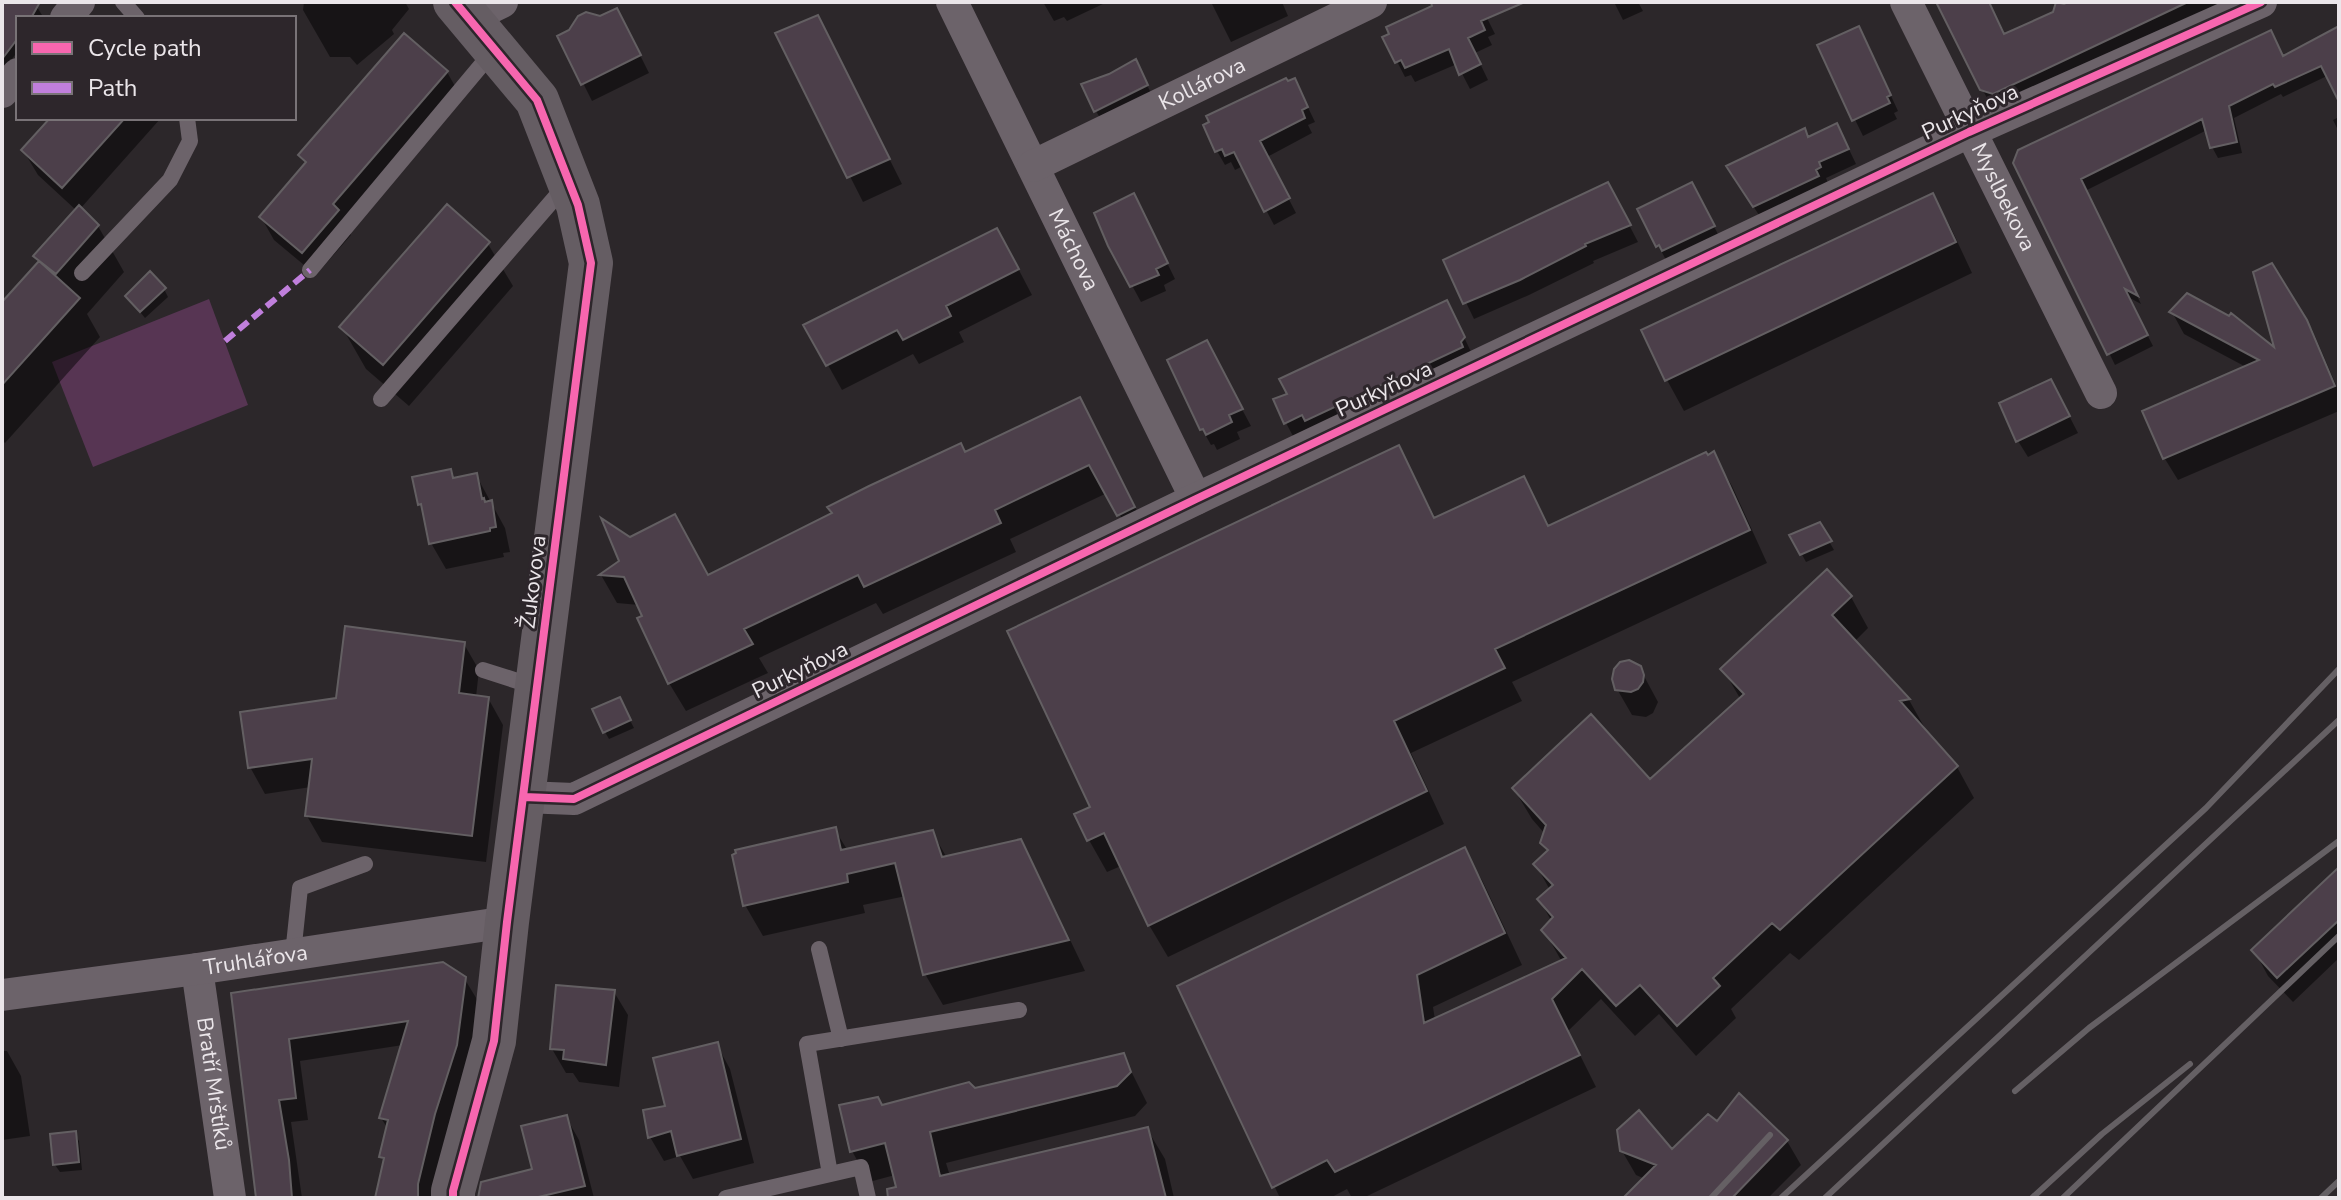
<svg xmlns="http://www.w3.org/2000/svg" width="2341" height="1200" font-family="'Nunito Sans',sans-serif">
<style>
.green{fill:#573553}
.shadow{fill:#0007}
.building{fill:#4c3f4a;stroke:#635f62;stroke-width:2}
.lines{fill:none;stroke-linecap:round;stroke-linejoin:round}
.lane{stroke:#6c636a;stroke-width:16}
.street{stroke:#6c636a;stroke-width:32}
.secondary{stroke:#655d63;stroke-width:44}
.rail{stroke:#656064;stroke-width:6}
.quiet{stroke:#c07fdc;stroke-width:6;stroke-dasharray:12 6;stroke-linecap:butt}
.cycleway-casing{stroke:#2d262b;stroke-width:13}
.cycleway{stroke:#f766af;stroke-width:8}
.labels{text-anchor:middle;dominant-baseline:central;stroke-width:6;stroke-linejoin:round;paint-order:stroke}
.street-label{font-size:22px;fill:#ebe6ea;stroke:#2d262b}
</style>
<rect width="100%" height="100%" fill="#2c272a"/>
<path class="green" d="M209 299 248 405 93 467 52 362Z"/>
<path class="shadow" d="M12 2H31L37 7 42 15 40 18H18V51L2 72V15Z
M304 2H405L409 9 392 30 394 34 357 65 350 57H330L303 10Z
M1043 2H1105V3L1067 21 1064 17 1054 21Z
M1211 2H1282L1288 16 1231 42Z
M1436 2H1479L1495 34 1488 37 1492 45 1475 53 1488 80 1470 89 1457 64 1415 82 1411 75 1405 77 1385 38 1435 7Z
M1614 2H1638L1643 11 1623 20Z
M1939 2H1989L2006 36 2054 13 2073 2H2272L2000 121 1982 89Z
M626 27 649 73 592 101 560 37 570 32Z
M778 34 831 43 902 184 863 202Z
M2339 37V98L2327 76 2283 97 2281 94 2234 118 2242 153 2218 158 2212 147 2207 130 2085 191 2141 304 2128 297 2153 346 2115 365 2016 163Z
M1867 44 1898 111 1894 113 1897 119 1863 136 1819 46Z
M1139 69 1151 93 1100 118 1096 111Z
M447 72 460 95 346 226 351 235 316 275 274 240 261 217 306 164 301 155Z
M1302 95 1315 122 1308 125 1312 133 1267 157 1296 213 1274 225 1243 166 1235 170 1231 162 1225 165 1217 151Z
M2339 117V132L2333 120Z
M52 118H161L80 209 98 226 124 272 87 314 100 337 5 443 2 440V305L40 264 36 256 77 211 38 175 23 150Z
M1809 139 1845 141 1856 164 1826 178 1828 183 1763 221 1737 182Z
M1932 195 1950 226 1972 273 1684 411 1667 380Z
M1616 200 1638 242 1593 261 1594 263 1529 295 1474 319 1446 261Z
M1701 201 1722 242 1667 262 1640 210Z
M447 206 488 244 513 286 409 406 366 369 342 327Z
M1142 212 1175 279 1164 285 1166 291 1141 302 1110 245Z
M1011 255 1032 295 959 332 964 342 919 364 913 354 842 390 806 326Z
M2272 265 2312 329 2339 392V411L2178 480 2165 459 2144 412 2246 367 2184 334 2172 312 2278 352Z
M164 289 168 297 145 318 127 296Z
M1455 318 1472 354 1294 438 1286 423Z
M1215 359 1251 426 1237 432 1240 439 1217 450 1214 444 1211 445 1202 429Z
M2060 398 2078 433 2028 457 2018 441Z
M1079 400 1150 536 1136 543 1107 493 1010 539 1016 552 883 614 876 603 759 658 768 673 686 711 669 683 639 605 617 603 601 575 622 562 630 539 708 577Z
M1398 447 1436 519 1524 479 1550 527 1713 454 1732 486 1767 563 1512 682 1522 701 1411 753 1444 824 1168 957 1149 925 1121 866 1107 872 1089 840 1093 808Z
M450 471 455 480 476 475 505 528 510 552 503 553 504 557 446 569 431 543 425 513 420 504Z
M1819 524 1834 550 1806 562 1792 536Z
M1827 572 1851 597 1868 628 1854 642 1909 700 1926 730 1957 767 1974 798 1799 960 1790 953 1731 1009 1736 1018 1696 1056 1659 1014 1635 1036 1601 999 1568 1031 1596 1087 1363 1198H1352L1347 1189 1330 1198H1280L1179 987 1464 850 1482 880 1522 965 1433 1007 1435 1020 1562 962 1544 930 1552 922 1539 899 1550 890 1536 865 1548 852 1542 843 1545 834 1532 819 1514 789 1650 782 1741 700 1723 669Z
M464 644 479 670 476 697 488 698 503 725 486 862 322 842 307 816 311 787 265 794 250 767 338 700Z
M1638 665 1658 702 1653 713 1646 717 1632 715 1617 689Z
M619 699 634 728 609 739 605 732Z
M835 830 848 851 932 832 947 858 1020 841 1038 873 1085 971 943 1005 925 974 906 896 863 905 865 913 763 936 745 905Z
M2339 870V958L2293 1002 2268 976 2254 950Z
M464 978 478 1001 469 1068 432 1198H377L385 1163 382 1157 388 1129 381 1118 403 1045 300 1061 308 1120 291 1122 302 1198H258L233 994Z
M614 992 628 1015 619 1087 579 1082 573 1073H566L552 1049Z
M717 1045 730 1069 754 1163 693 1179 680 1156 664 1161 650 1137 667 1107Z
M2 1051H7L21 1076 30 1136 2 1140Z
M1123 1055 1147 1103 1135 1116 946 1163 950 1176 1147 1129 1165 1159 1174 1198H901L895 1175 869 1182 852 1151 882 1107 974 1091Z
M1740 1096 1787 1141 1801 1165 1768 1198H1625L1645 1179 1636 1175 1622 1151 1672 1152 1717 1124Z
M566 1117 579 1140 594 1198H491L535 1171Z
M75 1134 79 1141 82 1170 60 1172 55 1165Z"/>
<path class="building" d="M2 2H40L31 18H18V38L2 59Z
M1431 2H1525L1481 21 1485 30 1468 38 1481 64 1459 75 1449 49 1405 68 1401 60 1395 63 1382 37 1389 34 1386 27 1432 6Z
M1936 2H1989L2004 34 2053 12 2056 2 2064 4 2068 2H2188L1993 94 1980 90Z
M617 8 641 55 581 85 557 36 569 30 578 16 586 12 600 16Z
M818 15 890 159 847 178 775 33Z
M1859 26 1891 95 1887 97 1890 103 1852 121 1817 45Z
M2339 26V102L2321 66 2275 87 2273 84 2229 106 2237 142 2210 148 2202 119 2081 179 2138 296 2125 289 2148 335 2107 355 2013 163 2018 150 2271 30 2283 56Z
M404 33 448 71 333 204 339 210 302 253 259 217 306 162 298 155Z
M1136 59 1148 85 1094 112 1081 84 1109 74Z
M1286 78 1288 81 1295 78 1308 107 1302 110 1305 118 1260 141 1290 198 1264 212 1234 152 1225 156 1222 149 1215 152 1203 125 1209 122 1206 116Z
M50 118H125L62 188 21 150Z
M1837 123 1849 149 1819 162 1821 167 1816 170 1819 176 1753 207 1726 166 1805 128 1808 137Z
M1608 182 1631 225 1585 244 1586 246 1520 280 1463 304 1443 260Z
M1692 182 1715 226 1662 251 1659 245 1656 247 1637 209Z
M1134 193 1168 263 1156 269 1159 275 1130 287 1108 246 1094 213Z
M1933 193 1956 242 1665 381 1641 330Z
M447 204 490 242 383 365 339 327Z
M79 205 99 225 56 274 33 256Z
M997 228 1019 269 946 306 951 316 903 340 897 330 826 366 803 325Z
M39 261 80 298 2 385V302Z
M2272 263 2307 320 2335 386 2163 459 2142 411 2259 360 2169 312 2187 293 2229 316 2231 313 2274 347 2253 272Z
M150 271 166 288 140 312 125 296Z
M1447 300 1465 337 1461 342 1463 347 1305 421 1302 415 1284 424 1273 399 1287 394 1279 379Z
M1207 340 1243 409 1229 415 1232 422 1206 435 1203 429 1200 430 1167 360Z
M2051 379 2070 416 2016 442 1999 403Z
M1080 397 1135 507 1117 516 1089 465 995 510 1001 523 864 587 858 575 744 629 753 644 668 684 637 618 642 616 624 577 599 575 619 561 601 518 630 537 675 514 708 575 832 513 827 507 869 486 961 443 965 452Z
M1399 445 1434 518 1524 476 1548 526 1706 452 1708 455 1714 451 1750 530 1495 649 1505 668 1394 721 1427 791 1148 926 1104 833 1087 841 1074 814 1090 807 1007 631Z
M451 469 453 478 477 473 482 499 484 498 485 502 492 500 496 527 490 528V531L429 544 421 504 418 505 412 477Z
M1820 522 1832 541 1800 555 1789 535Z
M1827 569 1852 596 1832 615 1910 699 1900 701 1958 766 1780 930 1772 923 1713 978 1720 986 1677 1026 1640 985 1616 1006 1582 969 1552 999 1580 1055 1335 1172 1327 1160 1272 1188 1177 986 1465 847 1505 933 1417 975 1424 1023 1566 958 1541 930 1553 917 1537 899 1553 885 1533 864 1548 850 1540 843 1546 825 1512 788 1591 714 1650 779 1744 694 1720 669Z
M345 626 465 642 459 693 489 697 472 836 305 816 312 759 248 768 240 712 336 698Z
M1629 660 1641 666 1644 675 1643 682 1638 689 1631 692 1615 690 1612 679 1614 669 1620 662Z
M620 697 631 720 603 733 592 709Z
M836 827 841 850 933 830 942 857 1021 839 1069 940 923 975 895 863 847 874 848 882 743 906 732 855 736 853 735 850Z
M2339 867V920L2277 978 2251 950Z
M443 962 466 977 457 1045 435 1114 418 1184V1198H375L384 1158 379 1157 388 1120 379 1118 408 1021 289 1039 296 1098 279 1100 289 1160 292 1198H256L231 993Z
M556 985 615 990 606 1065 563 1059 564 1050 550 1049Z
M718 1042 741 1139 677 1156 671 1131 648 1138 643 1110 665 1106 653 1058Z
M1124 1053 1131 1072 1117 1086 930 1132 940 1176 1148 1127 1166 1198H888L887 1189 896 1187 885 1143 850 1152 839 1105 878 1097 882 1105 969 1082 975 1088Z
M1739 1093 1788 1140 1732 1198H1623L1656 1165 1620 1151 1617 1130 1639 1110 1672 1149 1708 1114 1717 1121Z
M567 1115 585 1186 534 1198H478L481 1182 532 1169 521 1126Z
M76 1131 79 1162 53 1165 50 1134Z"/>
<g class="lines">
<path class="lane" d="M123 2 137 18
M310 270 494 50
M82 273 170 180 190 141 187 118
M381 399 565 186
M483 670 536 687
M819 949 841 1039
M293 954 300 888 365 864
M830 1174 807 1044 1019 1010
M726 1198 861 1167 868 1198"/>
<g class="street">
<path id="s1" d="M952 2 1196 499"/>
<path id="s2" d="M1906 2 2101 393"/>
<path d="M66 18 79 2"/>
<path d="M469 18 502 2"/>
<path d="M2 92 18 74"/>
<path id="s3" d="M1033 166 1371 2"/>
<path d="M524 797 574 799 1196 499 1969 132 2261 2"/>
<path id="s4" d="M197 969 230 1198"/>
<path id="s5" d="M2 995 197 969 507 922"/>
</g>
<path class="secondary" d="M453 1198V1191L494 1041 507 922 591 263 578 205 537 100 455 2"/>
<path class="rail" d="M2015 1091 2089 1028 2339 841
M1711 1198 1770 1135
M1781 1198 2206 808 2339 669
M1825 1198 2339 720
M2032 1198 2102 1134 2190 1064
M2063 1198 2339 936
M2321 1198 2339 1181"/>
<path class="quiet" d="M225 341 310 270"/>
<g class="cycleway-casing">
<path id="cycleway" d="M524 797 574 799 1196 499 1969 132 2261 2
M453 1198V1191L494 1041 507 922 591 263 578 205 537 100 455 2"/>
</g>
<use href="#cycleway" class="cycleway"/>
</g>
<g class="labels">
<g class="street-label">
<text stroke="none"><textPath href="#s3" startOffset="188">Kollárova</textPath></text>
<text transform="translate(1970 112) rotate(-25)">Purkyňova</text>
<text stroke="none"><textPath href="#s2" startOffset="218">Myslbekova</textPath></text>
<text stroke="none"><textPath href="#s1" startOffset="276">Máchova</textPath></text>
<text transform="translate(1384 389) rotate(-25)">Purkyňova</text>
<text transform="translate(533 582) rotate(-83)">Žukovova</text>
<text transform="translate(800 670) rotate(-26)">Purkyňova</text>
<text stroke="none"><textPath href="#s5" startOffset="256">Truhlářova</textPath></text>
<text stroke="none"><textPath href="#s4" startOffset="116">Bratří Mrštíků</textPath></text>
</g>
</g>
<rect width="2341" height="1200" fill="none" stroke="#ebe6ea" stroke-width="8"/>
<rect x="16" y="16" width="280" height="104" fill="#2d262b" stroke="#797377" stroke-width="2"/>
<rect x="32" y="42" width="40" height="12" fill="#f766af" stroke="#797377" stroke-width="2"/>
<text x="88" y="56" font-size="24" fill="#ebe6ea">Cycle path</text>
<rect x="32" y="82" width="40" height="12" fill="#c07fdc" stroke="#797377" stroke-width="2"/>
<text x="88" y="96" font-size="24" fill="#ebe6ea">Path</text>
</svg>
